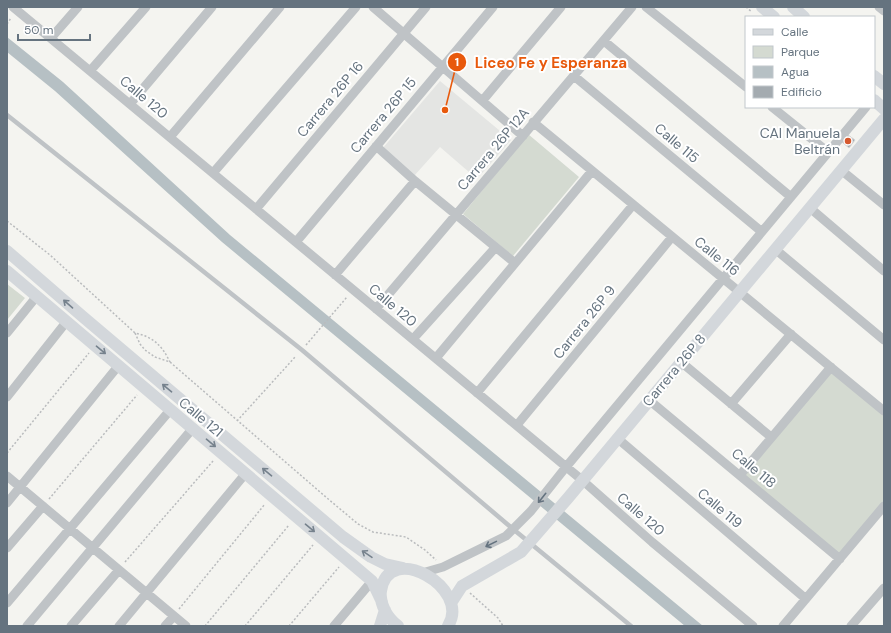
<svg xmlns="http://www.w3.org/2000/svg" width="891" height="633" font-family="'DM Sans',sans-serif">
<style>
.built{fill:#e4e5e3}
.green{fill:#d4dad1}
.water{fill:#b6c0c4}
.building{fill:#a4abb0;stroke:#d5d5d3}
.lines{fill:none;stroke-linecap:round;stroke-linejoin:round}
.path{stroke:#b9bbbd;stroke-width:1.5;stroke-dasharray:2 2;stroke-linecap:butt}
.lane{stroke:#bfc3c6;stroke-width:4.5}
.street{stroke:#bfc3c6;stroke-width:9}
.secondary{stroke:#d3d7db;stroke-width:12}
.oneway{stroke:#76828d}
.oneway2{stroke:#65737f}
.poi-dot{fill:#d6592e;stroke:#fff;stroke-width:1.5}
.labels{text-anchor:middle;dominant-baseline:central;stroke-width:4;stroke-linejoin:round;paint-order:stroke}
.street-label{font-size:14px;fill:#65737f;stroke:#fff}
.poi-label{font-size:14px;fill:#65737f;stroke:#fff;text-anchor:end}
.leader{fill:none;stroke:#e8590c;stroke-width:1.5}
.callout-dot{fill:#e8590c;stroke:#fff;stroke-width:1.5}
.mark-label{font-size:12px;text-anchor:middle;font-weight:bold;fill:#fff}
.callout-label{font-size:15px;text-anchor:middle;font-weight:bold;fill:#e8590c;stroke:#fff;stroke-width:4;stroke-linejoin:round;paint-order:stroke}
</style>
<rect width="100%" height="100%" fill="#f4f4f0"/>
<path class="built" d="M440 81 511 140 477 179 440 147 414 176 382 149Z"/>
<path class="green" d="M528 134 579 177 513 256 463 214Z
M7 284 25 298 7 320Z
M831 367 884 411V506L840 559 740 475Z"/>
<path class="water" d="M7 37 63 82 230 235 703 626H685L222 242 55 91 7 52Z"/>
<path class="building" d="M848 135 855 140 849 148 842 142Z"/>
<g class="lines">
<path class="path" d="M746 7 752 12
M7 24 11 18
M7 221 50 255 135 333C154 337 162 346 170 362
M135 333 140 344 145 350 155 357 170 362 178 369 327 498 358 524 373 532 406 537 425 550 436 560
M306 345 347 297
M237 421 296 356
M7 453 89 353
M49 499 137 395
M125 562 213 461
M470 593 498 618 503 626
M179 609 265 504
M205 626 289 525
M245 626 313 545
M289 626 339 567"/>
<path class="lane" d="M7 115 302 350 513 529 631 626"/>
<path class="street" d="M13 7 582 480 652 542 753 626
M373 7 523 136
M646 7 746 87
M879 7 884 11
M51 38 78 7
M604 41 791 197
M90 71 146 7
M574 76 762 232
M483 100 561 7
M130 104 212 7
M772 107 828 152
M533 122 884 411
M170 137 280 7
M376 146 415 181 515 263
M841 170 884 205
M213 173 356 7
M810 208 884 271
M256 209 426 7
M296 242 493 7
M775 249 884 340
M335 275 415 181
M376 309 632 7
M7 333 37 296
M413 339 495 248
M436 358 592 171
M681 362 771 437
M477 393 633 205
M7 397 67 321
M649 400 840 559
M731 404 791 334
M517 425 672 237
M617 438 806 599
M740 475 831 367
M7 476 186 626
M7 503 119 365
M7 548 43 506
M422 573 443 567 506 536 531 511 566 467 866 107
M7 603 171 409
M27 626 193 428
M71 626 119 570
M119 626 246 473
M165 626 174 616
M334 626 372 581
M783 626 884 506
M851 626 884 588"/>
<path class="secondary" d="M762 7 774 17
M793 7 804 17
M874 76 884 84
M874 100 884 109
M7 251 82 316 343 537 371 557 385 564 403 568
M7 271 372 581 382 602
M451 603 462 586 521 552 568 498 884 119
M380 626 385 610
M398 626C388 618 379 605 381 591 388 540 472 588 448 626"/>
</g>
<defs><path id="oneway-shaft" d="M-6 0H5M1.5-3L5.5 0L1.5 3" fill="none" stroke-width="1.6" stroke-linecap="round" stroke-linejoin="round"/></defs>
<g class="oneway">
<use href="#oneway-shaft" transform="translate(68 304) rotate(-139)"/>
<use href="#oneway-shaft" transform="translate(101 350) rotate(40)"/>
<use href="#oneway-shaft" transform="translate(167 388) rotate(-140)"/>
<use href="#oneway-shaft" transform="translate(211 443) rotate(40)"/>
<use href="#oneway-shaft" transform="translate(267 472) rotate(-140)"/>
<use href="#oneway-shaft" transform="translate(310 528) rotate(40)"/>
<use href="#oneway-shaft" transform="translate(367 554) rotate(-146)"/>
</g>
<g class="oneway2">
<use href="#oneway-shaft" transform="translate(542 498) rotate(129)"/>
<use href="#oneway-shaft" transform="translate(491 544) rotate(154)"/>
</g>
<circle class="poi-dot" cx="848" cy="141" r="4"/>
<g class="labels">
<g class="street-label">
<text transform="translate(144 97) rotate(40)">Calle 120</text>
<text transform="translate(330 99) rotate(-50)">Carrera 26P 16</text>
<text transform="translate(383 115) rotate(-50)">Carrera 26P 15</text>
<text transform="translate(677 143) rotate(40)">Calle 115</text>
<text transform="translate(493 149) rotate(-50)">Carrera 26P 12A</text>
<text transform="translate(717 256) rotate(39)">Calle 116</text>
<text transform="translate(393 305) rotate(40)">Calle 120</text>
<text transform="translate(584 322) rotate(-51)">Carrera 26P 9</text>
<text transform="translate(674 370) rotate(-50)">Carrera 26P 8</text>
<text transform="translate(201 417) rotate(40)">Calle 121</text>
<text transform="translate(754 468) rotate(40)">Calle 118</text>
<text transform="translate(720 508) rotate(40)">Calle 119</text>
<text transform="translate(641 514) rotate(41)">Calle 120</text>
</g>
<g class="poi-label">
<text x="840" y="133">CAI Manuela<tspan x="840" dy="16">Beltrán</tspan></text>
</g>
</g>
<path class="leader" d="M445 110L457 62"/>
<g class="callout-dot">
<circle cx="445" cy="110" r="4"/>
<circle cx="457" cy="62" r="10"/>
</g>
<g class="mark-label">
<text x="457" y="66">1</text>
</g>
<g class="callout-label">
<text x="551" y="68">Liceo Fe y Esperanza</text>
</g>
<rect width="891" height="633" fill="none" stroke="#65737f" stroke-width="16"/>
<rect x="745" y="16" width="130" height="92" fill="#ffffff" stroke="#c1c7cc"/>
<rect x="753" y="29" width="20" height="6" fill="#d3d7db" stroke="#c1c7cc"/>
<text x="781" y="36" font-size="12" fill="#65737f">Calle</text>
<rect x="753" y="46" width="20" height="12" fill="#d4dad1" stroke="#c1c7cc"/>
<text x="781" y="56" font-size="12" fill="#65737f">Parque</text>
<rect x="753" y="66" width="20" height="12" fill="#b6c0c4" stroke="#c1c7cc"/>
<text x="781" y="76" font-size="12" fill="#65737f">Agua</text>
<rect x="753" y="86" width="20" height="12" fill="#a4abb0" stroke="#c1c7cc"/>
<text x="781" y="96" font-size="12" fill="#65737f">Edificio</text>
<path d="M18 34v6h72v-6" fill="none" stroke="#65737f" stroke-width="2"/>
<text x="24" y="34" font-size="12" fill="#65737f" stroke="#ffffff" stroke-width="3" paint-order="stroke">50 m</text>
</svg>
